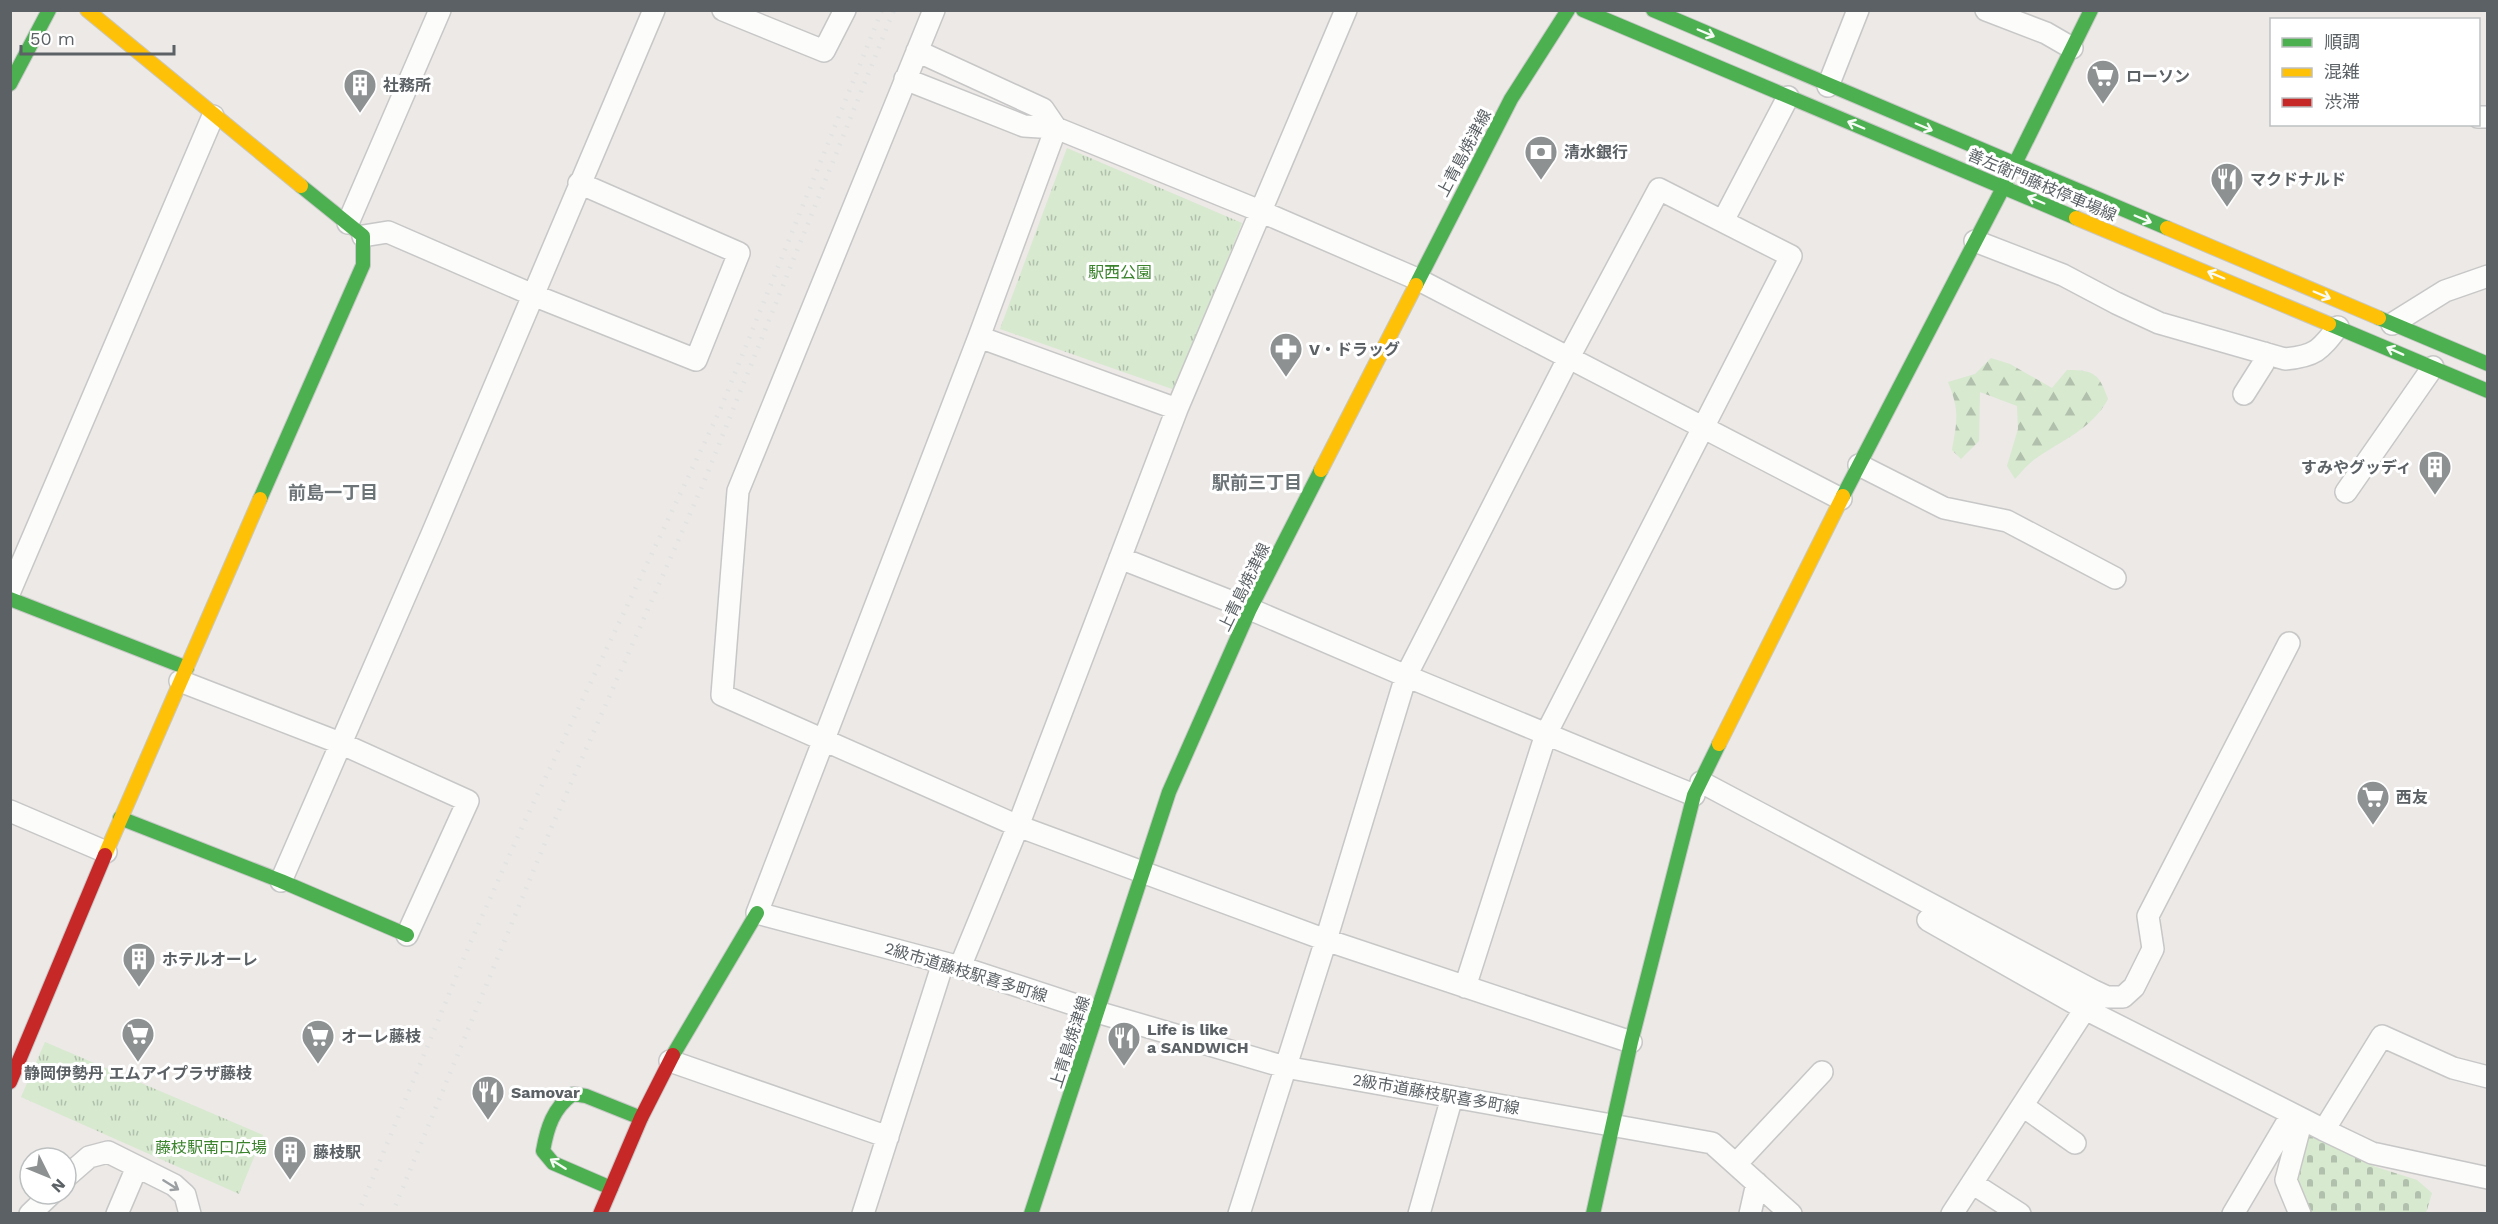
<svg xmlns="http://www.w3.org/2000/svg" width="2498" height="1224" font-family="'Work Sans','Noto Sans JP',sans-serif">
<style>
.grass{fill:url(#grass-tufts)}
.forest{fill:url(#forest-firs)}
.cemetery{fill:url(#cemetery-stones)}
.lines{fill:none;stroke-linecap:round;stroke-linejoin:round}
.street-casing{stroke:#c7c7c7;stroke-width:24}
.fast-casing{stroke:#c8c8c8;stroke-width:16}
.slow-casing{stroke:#c8c8c8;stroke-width:16}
.jam-casing{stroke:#c8c8c8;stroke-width:16}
.street{stroke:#fcfcfb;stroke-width:21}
.fast{stroke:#4caf50;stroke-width:14}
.slow{stroke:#ffc107;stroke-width:14}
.jam{stroke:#c62828;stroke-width:14}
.rail{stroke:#e2e2e2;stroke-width:4.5;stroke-dasharray:1.5 8;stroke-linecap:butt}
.oneway{stroke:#f6fbf6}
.oneway2{stroke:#9b9fa1}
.labels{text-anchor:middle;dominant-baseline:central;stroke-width:6;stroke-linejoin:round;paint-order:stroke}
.poi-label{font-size:16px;font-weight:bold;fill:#5b6165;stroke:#fff;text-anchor:start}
.street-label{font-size:16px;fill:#5b6165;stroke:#fff}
.park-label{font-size:16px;fill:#3a832c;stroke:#fff}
.neighbourhood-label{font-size:18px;font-weight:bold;fill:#6c7477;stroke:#fff}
</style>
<defs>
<pattern id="grass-tufts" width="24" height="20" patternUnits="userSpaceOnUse" patternTransform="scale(1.5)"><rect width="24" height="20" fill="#d7e9cf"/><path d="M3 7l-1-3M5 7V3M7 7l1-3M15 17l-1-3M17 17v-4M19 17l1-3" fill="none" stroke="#b1c0ac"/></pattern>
<pattern id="forest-firs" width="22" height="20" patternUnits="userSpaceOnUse" patternTransform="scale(1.5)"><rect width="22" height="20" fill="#d7e9cf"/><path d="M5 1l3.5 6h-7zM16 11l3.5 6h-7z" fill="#b1c0ac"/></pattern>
<pattern id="cemetery-stones" width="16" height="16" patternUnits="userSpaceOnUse" patternTransform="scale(1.5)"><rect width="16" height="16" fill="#d7e9cf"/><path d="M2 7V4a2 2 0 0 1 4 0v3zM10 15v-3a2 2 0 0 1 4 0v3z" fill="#b1c0ac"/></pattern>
</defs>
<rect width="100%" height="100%" fill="#ece9e6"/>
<path class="grass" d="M1067 148 1242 223 1175 390 1000 329Z
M45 1042 263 1135 239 1194 21 1097Z"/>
<path class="forest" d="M1991 358 2010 364 2052 388 2067 370C2095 370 2099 374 2108 399 2092 429 2062 440 2035 459 2028 464 2021 472 2015 479L2007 466 2018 429 2017 406 1980 392 1979 441 1961 459 1952 450C1957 421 1960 411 1948 382L1975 374Z"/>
<path class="cemetery" d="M2310 1130 2373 1166 2417 1180 2432 1193 2426 1213H2309L2304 1194 2292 1172Z"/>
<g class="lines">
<g class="street-casing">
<path id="street" d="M723 10 824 51 845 10
M934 10 738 491 722 695 1018 826 1326 940 1631 1042
M1986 10 2046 33 2072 48
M917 51 1043 109 1056 128
M905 79 1024 126 1056 128 1260 211 1417 279 1841 499
M1828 86 1858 10
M2478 117H2488
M1056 128 979 337 757 913 960 967 1097 1012 1285 1067 1712 1143 1791 1214
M1723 221 1788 97
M348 223 440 10
M363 236 388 232 533 295 696 360 739 253 579 183
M1975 241 2063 275 2116 303 2159 323 2285 359C2316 356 2320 350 2338 327
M2392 324 2445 291 2488 276
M979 337 1177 409
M2244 394 2263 364 2265 353
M1859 465 1944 508 2007 521 2115 578
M2346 492 2433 367
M1120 558 1250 609 1406 676 1326 940 1239 1214
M10 591 213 116
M180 681 340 743 468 801 407 935
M1701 782 2094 991 2107 997H2123L2134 987 2153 949 2148 916 2289 643
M10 811 106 852
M281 881 432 534 654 10
M1928 920 2085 1009 2324 1130
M960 967 1018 826 1177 409 1346 10
M1465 987 1546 734 1791 256 1659 189 1568 359 1406 676 1679 789 1694 795
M670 1061 888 1137
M2488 1077 2453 1068 2382 1036 2324 1130 2372 1153 2488 1178
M2023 1106 2075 1143
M1736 1164 1822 1072
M66 1177 89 1157 108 1152 174 1185 185 1195 190 1214
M1972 1183 2020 1214
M30 1214 51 1194
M117 1214 137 1167
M863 1214 943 963
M1419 1214 1452 1097
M1750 1214 1757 1183
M1952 1214 2085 1009
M2233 1214 2292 1114
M2300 1214 2286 1180 2302 1119"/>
</g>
<g class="fast-casing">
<path id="fast" d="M1583 10 2076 218
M1653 10 2167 228
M10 84 49 10
M1416 285 1511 99 1568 10
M2379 318 2488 364
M2329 324 2488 391
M1843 496 2004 186 2091 10
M260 499 363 265V236L301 186
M10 599 187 668
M120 818 281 881 407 935
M673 1055 757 913
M611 1188 553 1163 543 1151C547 1128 553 1108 573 1094L586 1096 641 1118
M1031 1214 1169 792 1250 609 1321 470
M1593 1214 1631 1042 1694 795 1719 744"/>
</g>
<g class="slow-casing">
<path id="slow" d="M87 10 301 186
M2076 218 2329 324
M2167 228 2379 318
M1321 470 1416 285
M1719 744 1843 496
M105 855 260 499"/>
</g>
<g class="jam-casing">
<path id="jam" d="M10 1082 105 855
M600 1214 641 1118 673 1055"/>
</g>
<use href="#street" class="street"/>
<use href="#fast" class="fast"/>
<use href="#slow" class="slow"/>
<use href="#jam" class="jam"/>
<path class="rail" d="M358 1214 471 941 523 825 720 410 882 10
M392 1214 549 833 701 489 894 10"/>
</g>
<defs><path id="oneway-shaft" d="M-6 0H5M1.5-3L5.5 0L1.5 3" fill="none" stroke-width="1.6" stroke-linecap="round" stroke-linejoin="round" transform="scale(1.5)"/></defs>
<g class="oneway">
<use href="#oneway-shaft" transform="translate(1706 33) rotate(23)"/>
<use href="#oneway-shaft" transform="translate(1856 125) rotate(-157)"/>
<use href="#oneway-shaft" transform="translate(1924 127) rotate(23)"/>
<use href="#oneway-shaft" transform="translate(2036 200) rotate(-157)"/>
<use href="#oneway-shaft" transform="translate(2143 219) rotate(23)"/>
<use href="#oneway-shaft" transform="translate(2216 275) rotate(-157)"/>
<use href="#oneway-shaft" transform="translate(2322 295) rotate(23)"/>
<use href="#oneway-shaft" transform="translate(2395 351) rotate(-156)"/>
<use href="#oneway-shaft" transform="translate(558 1164) rotate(-148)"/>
</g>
<use class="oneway2" href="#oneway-shaft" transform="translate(171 1185) rotate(32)"/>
<defs>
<g id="supermarket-pin" transform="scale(1.725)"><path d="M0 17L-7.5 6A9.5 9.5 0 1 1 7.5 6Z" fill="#8e9192" stroke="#fff"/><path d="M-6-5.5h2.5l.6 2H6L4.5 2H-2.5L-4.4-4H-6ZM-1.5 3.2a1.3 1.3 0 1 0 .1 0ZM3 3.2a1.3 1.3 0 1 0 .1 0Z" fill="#fff"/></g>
<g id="building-pin" transform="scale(1.725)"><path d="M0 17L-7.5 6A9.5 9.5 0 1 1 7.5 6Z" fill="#8e9192" stroke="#fff"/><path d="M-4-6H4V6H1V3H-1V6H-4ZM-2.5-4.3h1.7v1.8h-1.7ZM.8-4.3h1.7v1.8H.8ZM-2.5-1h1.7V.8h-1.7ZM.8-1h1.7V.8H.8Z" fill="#fff"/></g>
<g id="bank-pin" transform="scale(1.725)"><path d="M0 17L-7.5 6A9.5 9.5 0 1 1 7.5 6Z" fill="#8e9192" stroke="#fff"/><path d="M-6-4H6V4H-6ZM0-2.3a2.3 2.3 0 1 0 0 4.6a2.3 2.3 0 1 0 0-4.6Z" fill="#fff"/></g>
<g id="restaurant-pin" transform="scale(1.725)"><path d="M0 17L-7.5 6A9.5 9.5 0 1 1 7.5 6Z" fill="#8e9192" stroke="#fff"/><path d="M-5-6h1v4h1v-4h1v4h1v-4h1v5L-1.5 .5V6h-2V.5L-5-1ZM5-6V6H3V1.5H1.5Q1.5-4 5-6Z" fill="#fff"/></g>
<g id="pharmacy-pin" transform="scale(1.725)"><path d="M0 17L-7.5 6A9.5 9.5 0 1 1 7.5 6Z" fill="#8e9192" stroke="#fff"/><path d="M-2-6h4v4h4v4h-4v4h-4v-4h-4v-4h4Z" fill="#fff"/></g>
</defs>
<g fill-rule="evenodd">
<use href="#supermarket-pin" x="2103" y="76"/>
<use href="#building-pin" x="360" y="85"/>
<use href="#bank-pin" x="1541" y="152"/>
<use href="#restaurant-pin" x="2227" y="179"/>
<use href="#pharmacy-pin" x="1286" y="349"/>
<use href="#building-pin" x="2435" y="467"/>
<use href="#supermarket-pin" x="2373" y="797"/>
<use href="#building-pin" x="139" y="959"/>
<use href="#supermarket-pin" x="138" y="1034"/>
<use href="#supermarket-pin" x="318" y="1036"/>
<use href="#restaurant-pin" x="1124" y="1038"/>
<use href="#restaurant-pin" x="488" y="1092"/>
<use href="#building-pin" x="290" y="1152"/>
</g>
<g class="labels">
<g class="poi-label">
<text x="2126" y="76">ローソン</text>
<text x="383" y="85">社務所</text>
<text x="1564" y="152">清水銀行</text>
<text x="2250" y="179">マクドナルド</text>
<text x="1309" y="349">V・ドラッグ</text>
<text x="2412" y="467" text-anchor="end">すみやグッディ</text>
<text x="2396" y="797">西友</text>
<text x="162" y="959">ホテルオーレ</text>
<text x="1147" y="1029">Life is like<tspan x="1147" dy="18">a SANDWICH</tspan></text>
<text x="341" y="1036">オーレ藤枝</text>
<text x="138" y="1073" text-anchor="middle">静岡伊勢丹 エムアイプラザ藤枝</text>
<text x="511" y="1092">Samovar</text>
<text x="313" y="1152">藤枝駅</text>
</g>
<g class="street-label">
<text transform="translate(1464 153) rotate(-62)">上青島焼津線</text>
<text transform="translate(2042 185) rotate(23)">善左衛門藤枝停車場線</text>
<text transform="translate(1244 587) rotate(-64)">上青島焼津線</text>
<text transform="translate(966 972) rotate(17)">2級市道藤枝駅喜多町線</text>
<text transform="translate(1070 1042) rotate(-72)">上青島焼津線</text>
<text transform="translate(1436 1094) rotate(10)">2級市道藤枝駅喜多町線</text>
</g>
<g class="park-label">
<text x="1120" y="272">駅西公園</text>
<text x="211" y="1147">藤枝駅南口広場</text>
</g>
<g class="neighbourhood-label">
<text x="1257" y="482">駅前三丁目</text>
<text x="333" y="492">前島一丁目</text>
</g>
</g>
<rect width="2498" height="1224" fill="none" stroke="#5b6165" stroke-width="24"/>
<rect x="2270" y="18" width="210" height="108" fill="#ffffff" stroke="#bdc0c1" stroke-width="1.5"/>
<rect x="2282" y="38" width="30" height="9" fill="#4caf50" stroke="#bdc0c1" stroke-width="1.5"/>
<text x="2324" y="48" font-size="18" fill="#5b6165">順調</text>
<rect x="2282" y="68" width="30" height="9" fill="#ffc107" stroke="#bdc0c1" stroke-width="1.5"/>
<text x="2324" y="78" font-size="18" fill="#5b6165">混雑</text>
<rect x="2282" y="98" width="30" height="9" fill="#c62828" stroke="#bdc0c1" stroke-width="1.5"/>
<text x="2324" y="108" font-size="18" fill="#5b6165">渋滞</text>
<g transform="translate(48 1176) rotate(133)"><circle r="28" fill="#ffffff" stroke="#bdc0c1" stroke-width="1.5"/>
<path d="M0-4.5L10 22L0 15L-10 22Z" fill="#8e9192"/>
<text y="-9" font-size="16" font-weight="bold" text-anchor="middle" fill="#5b6165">N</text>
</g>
<path d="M21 45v9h153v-9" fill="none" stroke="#5b6165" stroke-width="3"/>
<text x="30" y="45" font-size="18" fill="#5b6165" stroke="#ffffff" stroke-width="4.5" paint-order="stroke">50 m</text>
</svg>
